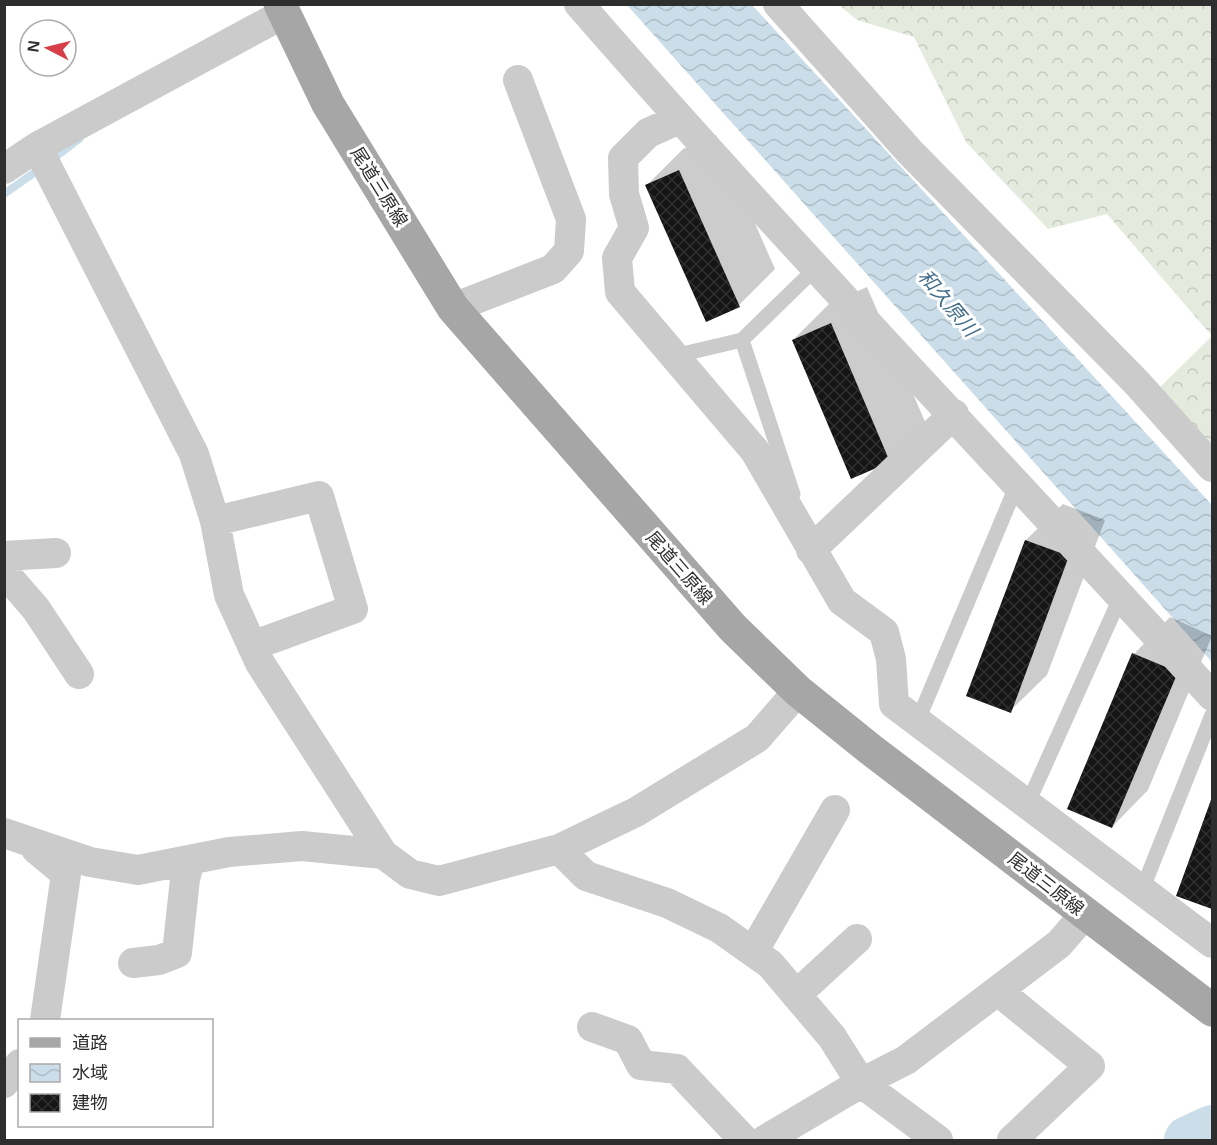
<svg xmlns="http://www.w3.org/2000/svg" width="1217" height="1145" font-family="Arial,'Noto Sans JP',sans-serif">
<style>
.forest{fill:url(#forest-crowns)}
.water{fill:url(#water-waves)}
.shadow{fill:#0003}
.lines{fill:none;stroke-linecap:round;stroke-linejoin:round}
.stream{stroke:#cadde9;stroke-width:8}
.river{stroke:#cadde9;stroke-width:48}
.building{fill:url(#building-cross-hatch)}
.lane{stroke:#cbcbcb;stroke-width:15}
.street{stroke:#cbcbcb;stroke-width:30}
.primary{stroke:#a6a6a6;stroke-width:33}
.labels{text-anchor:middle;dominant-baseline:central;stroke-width:6;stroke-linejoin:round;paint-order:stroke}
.street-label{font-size:18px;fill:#2e2e2e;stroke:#fff}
.water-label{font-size:20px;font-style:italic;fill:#426d89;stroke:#fff}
</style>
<defs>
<pattern id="forest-crowns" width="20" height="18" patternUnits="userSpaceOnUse" patternTransform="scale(1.5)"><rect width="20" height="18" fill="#e4eadd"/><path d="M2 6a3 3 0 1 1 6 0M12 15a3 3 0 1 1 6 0" fill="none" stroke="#c4c9be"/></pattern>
<pattern id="water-waves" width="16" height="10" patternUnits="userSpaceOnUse" patternTransform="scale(1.5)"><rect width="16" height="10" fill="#cadde9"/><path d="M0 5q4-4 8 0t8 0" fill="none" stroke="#aebec8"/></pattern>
<pattern id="building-cross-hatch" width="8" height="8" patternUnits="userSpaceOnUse" patternTransform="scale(1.5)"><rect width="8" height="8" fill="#151515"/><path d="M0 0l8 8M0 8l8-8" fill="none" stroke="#2f2f2f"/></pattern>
</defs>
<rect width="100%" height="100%" fill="#fff"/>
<path class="forest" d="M839 5H1212V449L1158 389 1212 336 1107 214 1048 229 966 142 914 37 857 20Z"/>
<path class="water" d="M627 5H752L1212 505V662Z"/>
<path class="shadow" d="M716 135 775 269 739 305 647 185 683 149Z
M867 287 926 424 889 461 793 340 830 303Z
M1063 504 1105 520 1047 675 1010 711 968 695 1026 540Z
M1170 617 1212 636 1148 790 1112 827 1069 808 1134 654Z
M1212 801V908L1178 895Z"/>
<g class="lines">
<path class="stream" d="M51 160 79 139
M4 194 41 168"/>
<path class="river" d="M1188 1140 1212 1129"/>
</g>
<path class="building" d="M679 170 740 307 706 322 645 185Z
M831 323 890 462 851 479 792 340Z
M1025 540 1069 556 1011 713 966 696Z
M1132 653 1178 672 1112 828 1067 809Z
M1212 797V909L1176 896Z"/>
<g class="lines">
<path class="lane" d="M674 356 742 340
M793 494 742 340 817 267
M918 720 1018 482
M1028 803 1121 596
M1142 890 1212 715"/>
<path class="street" d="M579 4C784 240 1002 465 1212 696
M778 4 910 152 1137 383 1212 467
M679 119 648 133 623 158 624 194 634 228 617 258 620 292 755 451 842 601 884 632 891 659 894 704 1212 943
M37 147 194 454 215 521 229 595 260 663 383 854
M4 169 37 147 285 13
M453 308 553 269 569 251 571 219 518 80
M215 521 319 496 353 609 252 646
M811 550 954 414
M4 556 56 553
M4 572 36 609 79 674
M4 833 90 862 138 870 229 852 302 846 383 854 410 874 439 881 559 849 636 812 757 738 798 691
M36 849 66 874 45 1020
M559 849 586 876 667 903 719 928 770 964 832 1037 861 1083 938 1140
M753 952 835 810
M133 963 159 960 177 953 185 879 190 860
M998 991 1090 1066 1012 1140
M796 995 857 939
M592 1027 628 1040 641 1065 677 1069 744 1140
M4 1083 20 1064
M765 1140 861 1083 906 1060 1059 944 1085 914"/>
<path class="primary" d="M280 4 328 104 453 308 733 628 798 691 870 749 1212 1010"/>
</g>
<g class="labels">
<g class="street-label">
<text transform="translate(379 187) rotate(58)">尾道三原線</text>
<text transform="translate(679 568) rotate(49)">尾道三原線</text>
<text transform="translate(1046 884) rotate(38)">尾道三原線</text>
</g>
<g class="water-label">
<text transform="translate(948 303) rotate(50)">和久原川</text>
</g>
</g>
<rect width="1217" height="1145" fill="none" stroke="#2e2e2e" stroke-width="12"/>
<rect x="18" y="1019" width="195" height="108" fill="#ffffff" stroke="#ababab" stroke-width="1.5"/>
<rect x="30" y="1038" width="30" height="9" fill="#a6a6a6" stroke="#ababab" stroke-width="1.5"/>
<text x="72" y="1049" font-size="18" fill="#2e2e2e">道路</text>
<rect x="30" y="1064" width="30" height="18" fill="url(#water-waves)" stroke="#ababab" stroke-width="1.5"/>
<text x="72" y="1079" font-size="18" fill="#2e2e2e">水域</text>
<rect x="30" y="1094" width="30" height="18" fill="url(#building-cross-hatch)" stroke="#ababab" stroke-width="1.5"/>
<text x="72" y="1109" font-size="18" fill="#2e2e2e">建物</text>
<g transform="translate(48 48) rotate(277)"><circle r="28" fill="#ffffff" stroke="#ababab" stroke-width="1.5"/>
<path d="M0-4.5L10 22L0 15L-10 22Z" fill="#d73e48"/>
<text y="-9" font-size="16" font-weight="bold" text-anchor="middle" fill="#2e2e2e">N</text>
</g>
</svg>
